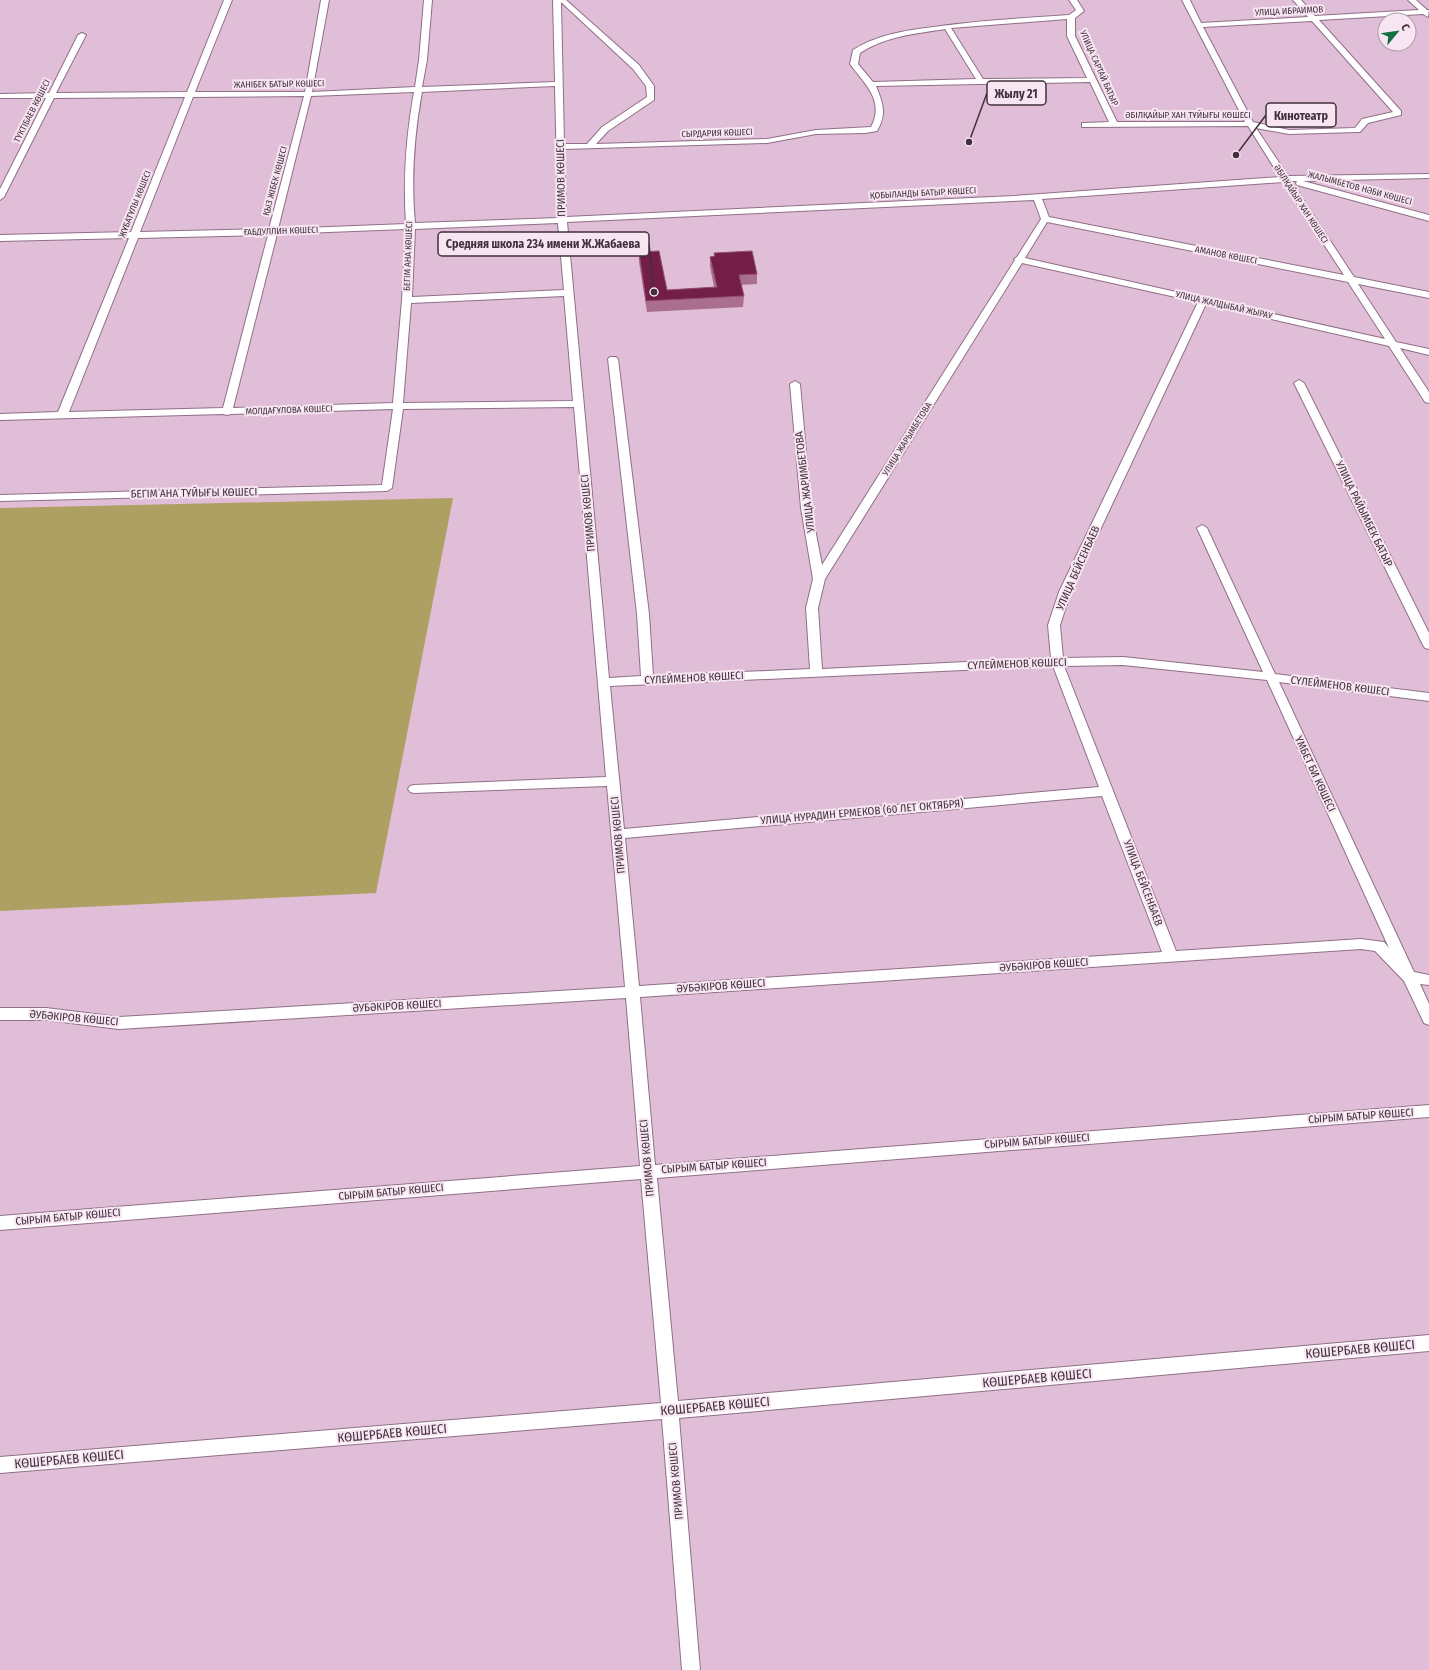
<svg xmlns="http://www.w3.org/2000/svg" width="1429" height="1670" font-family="'Fira Sans Condensed',sans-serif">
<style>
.green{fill:#ae9f62}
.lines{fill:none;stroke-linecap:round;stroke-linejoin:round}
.minor-casing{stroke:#8f6f86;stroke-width:2}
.minor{fill:#fff;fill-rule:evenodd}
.wall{fill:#aa6e8f}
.building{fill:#731e46;stroke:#944e72}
.labels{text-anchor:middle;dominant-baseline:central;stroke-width:4;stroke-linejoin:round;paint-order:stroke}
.far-street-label{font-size:9px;fill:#40313c;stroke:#f7e5f2}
.street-label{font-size:11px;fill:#40313c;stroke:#f7e5f2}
.near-street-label{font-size:13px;fill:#40313c;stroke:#f7e5f2}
.leader{fill:none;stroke:#40313c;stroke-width:1.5}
.callout-dot{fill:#40313c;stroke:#f7e5f2;stroke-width:1.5}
.callout{fill:#f7e5f2;stroke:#40313c;stroke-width:1.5}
.callout-label{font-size:12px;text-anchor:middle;font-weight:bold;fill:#40313c}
</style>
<rect width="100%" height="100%" fill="#e1bed8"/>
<path class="green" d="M453 498 376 893 0 911V508Z"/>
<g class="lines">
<g class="minor-casing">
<path id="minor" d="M224 0H232L195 92H305L321 0H329L312 92 415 87 419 60 424 0H432L427 60 422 87 555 82 553 0H566L639 65 654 86V100L608 131 596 144 767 139 816 130 871 127C885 101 865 84 850 64L853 50C880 33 910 30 941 26 983 20 1026 18 1069 15L1076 10 1069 0H1077L1084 11 1075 18V36L1117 122H1245L1182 0H1190L1201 23 1308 17 1293 0H1301L1315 16 1419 10 1408 0H1416L1427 10H1429L1428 17 1423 14 1319 20 1401 111V115L1368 123 1360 132H1357L1289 134 1256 128 1288 176 1429 174V178L1303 181 1429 215V221L1297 185 1296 183 1297 181H1291L1354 277 1429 292V298L1358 284 1396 342 1429 349V355L1400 348 1429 392V403L1425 402 1389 346 1206 304 1071 592 1060 625 1063 658 1123 657 1263 672 1197 528 1202 525 1207 528 1275 674 1429 693V701L1279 682 1414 972 1429 975V985L1420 984 1429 1004V1025L1424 1023 1404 981 1375 951 1361 949 640 997 655 1165 1429 1105V1117L657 1178 678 1401 1429 1335V1351L679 1418 700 1670H682L662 1419 0 1473V1457L661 1403 641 1179 0 1230V1216L640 1166 626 998 119 1029 46 1020H0V1008H46L119 1017 625 987 607 786 414 793 410 792 408 789 410 786 414 785 606 777 574 407 403 409 392 488 387 491 0 501V495L382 485 393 409 231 414 227 415 223 414 0 420V414L58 412 129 238 0 241V235L131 232 185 97 54 98 4 197 0 200V189L46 98H0V94L49 93 78 35 82 33 86 35 56 93 187 92ZM561 2 633 69 646 86 647 97 602 127 587 144H564ZM1067 19V36L1087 78 983 79 951 28ZM1312 21 1393 112 1362 119 1355 128 1289 130 1253 122 1203 27ZM945 29 976 79 873 82 858 64 860 53C886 36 915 34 945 29ZM1090 82 1109 122 1085 123H1082V127L1248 126 1280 177 1014 196 566 217 564 149 767 143 816 134 865 133 877 131C887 114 883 103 876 86ZM555 86 558 218 415 223C411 179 414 136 422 92ZM414 92C406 136 403 179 406 224L278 229 311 96ZM304 96 269 229 140 232 193 97ZM1283 182 1344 275 1049 217 1042 199ZM1034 200 1041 219 1017 257 1014 259 1015 260 822 565 811 508 800 384 795 381 790 384 801 508 813 579 806 608 810 669 653 676 649 614 618 359 616 357H610L608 359 637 614 641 676 609 678 567 222ZM1047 222 1348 282 1385 339 1025 258ZM558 223 564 290 412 297 415 229ZM406 229 402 300 393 403 233 408 277 234ZM268 235 223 408 69 412 138 238ZM1022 263 1198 302 1059 592 1048 625 1051 658 822 669 818 608 825 579ZM564 296 573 401 403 403 411 303ZM1123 665 1267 680 1389 948 1384 942 1361 939 1176 951 1064 666ZM1053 666 1099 787 624 829 610 686ZM1102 796 1162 952 639 986 625 838Z
M1299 380 1304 383 1429 633V649L1425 648 1423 645 1294 383Z"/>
</g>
<use href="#minor" class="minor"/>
</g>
<path class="wall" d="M639 252 667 290 714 287 710 267V257L714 256V253L757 274V284L741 285 744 296 743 307 647 312 639 262Z"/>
<path class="building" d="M659 251 667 290 717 287 710 257 715 256 714 253 752 251 757 274 739 275 744 296 646 301 639 252Z"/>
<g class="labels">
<g class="far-street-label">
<text transform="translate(1289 11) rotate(-3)">УЛИЦА ИБРАИМОВ</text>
<text transform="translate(1099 68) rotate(66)">УЛИЦА САРТАЙ БАТЫР</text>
<text transform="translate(279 84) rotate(-1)">ЖАНІБЕК БАТЫР КӨШЕСІ</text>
<text transform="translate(32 111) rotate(-63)">ТҮКТІБАЕВ КӨШЕСІ</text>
<text x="1188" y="115">ӘБІЛҚАЙЫР ХАН ТҰЙЫҒЫ КӨШЕСІ</text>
<text transform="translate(717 133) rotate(-2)">СЫРДАРИЯ КӨШЕСІ</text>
<text transform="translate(275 181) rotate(-75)">ҚЫЗ ЖІБЕК КӨШЕСІ</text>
<text transform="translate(1360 188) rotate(15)">ЖАЛЫМБЕТОВ НӘБИ КӨШЕСІ</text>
<text transform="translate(923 193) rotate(-3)">ҚОБЫЛАНДЫ БАТЫР КӨШЕСІ</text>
<text transform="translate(135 204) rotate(-68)">ЖҰБАТҰЛЫ КӨШЕСІ</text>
<text transform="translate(1301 204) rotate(57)">ӘБІЛҚАЙЫР ХАН КӨШЕСІ</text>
<text transform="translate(281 231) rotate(-2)">ҒАБДУЛЛИН КӨШЕСІ</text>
<text transform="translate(1226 255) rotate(11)">АМАНОВ КӨШЕСІ</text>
<text transform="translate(408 256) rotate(-88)">БЕГІМ АНА КӨШЕСІ</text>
<text transform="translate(1224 305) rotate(13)">УЛИЦА ЖАЛДЫБАЙ ЖЫРАУ</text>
<text transform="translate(289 410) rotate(-2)">МОЛДАҒҰЛОВА КӨШЕСІ</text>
<text transform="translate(907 439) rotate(-58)">УЛИЦА ЖАРЫМБЕТОВА</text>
</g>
<g class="street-label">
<text transform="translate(561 178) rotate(-91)">ПРИМОВ КӨШЕСІ</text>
<text transform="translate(805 482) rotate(-97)">УЛИЦА ЖАРИМБЕТОВА</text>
<text transform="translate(194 493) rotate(-1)">БЕГІМ АНА ТҰЙЫҒЫ КӨШЕСІ</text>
<text transform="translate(588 513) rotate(-95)">ПРИМОВ КӨШЕСІ</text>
<text transform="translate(1364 514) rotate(64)">УЛИЦА РАЙЫМБЕК БАТЫР</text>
<text transform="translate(1078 568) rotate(-66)">УЛИЦА БЕЙСЕНБАЕВ</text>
<text transform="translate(1017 664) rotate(-2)">СҮЛЕЙМЕНОВ КӨШЕСІ</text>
<text transform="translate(694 678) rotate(-3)">СҮЛЕЙМЕНОВ КӨШЕСІ</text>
<text transform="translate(1340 686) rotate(7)">СҮЛЕЙМЕНОВ КӨШЕСІ</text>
<text transform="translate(1315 774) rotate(65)">ҮМБЕТ БИ КӨШЕСІ</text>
<text transform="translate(862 812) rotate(-5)">УЛИЦА НУРАДИН ЕРМЕКОВ (60 ЛЕТ ОКТЯБРЯ)</text>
<text transform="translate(618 835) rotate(-95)">ПРИМОВ КӨШЕСІ</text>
<text transform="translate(1143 883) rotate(69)">УЛИЦА БЕЙСЕНБАЕВ</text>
<text transform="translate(1044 965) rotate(-4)">ӘУБӘКІРОВ КӨШЕСІ</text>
<text transform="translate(721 986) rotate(-4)">ӘУБӘКІРОВ КӨШЕСІ</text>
<text transform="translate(397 1006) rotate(-3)">ӘУБӘКІРОВ КӨШЕСІ</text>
<text transform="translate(74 1018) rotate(5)">ӘУБӘКІРОВ КӨШЕСІ</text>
<text transform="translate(1361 1116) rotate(-4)">СЫРЫМ БАТЫР КӨШЕСІ</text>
<text transform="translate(1037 1141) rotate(-4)">СЫРЫМ БАТЫР КӨШЕСІ</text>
<text transform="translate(647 1158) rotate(-95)">ПРИМОВ КӨШЕСІ</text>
<text transform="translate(714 1166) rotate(-4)">СЫРЫМ БАТЫР КӨШЕСІ</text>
<text transform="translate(391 1192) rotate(-5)">СЫРЫМ БАТЫР КӨШЕСІ</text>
<text transform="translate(68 1217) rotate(-5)">СЫРЫМ БАТЫР КӨШЕСІ</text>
<text transform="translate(676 1481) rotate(-95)">ПРИМОВ КӨШЕСІ</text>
</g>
<g class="near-street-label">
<text transform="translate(1360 1349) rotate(-5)">КӨШЕРБАЕВ КӨШЕСІ</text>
<text transform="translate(1037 1378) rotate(-5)">КӨШЕРБАЕВ КӨШЕСІ</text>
<text transform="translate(715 1406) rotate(-5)">КӨШЕРБАЕВ КӨШЕСІ</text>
<text transform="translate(392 1433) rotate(-5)">КӨШЕРБАЕВ КӨШЕСІ</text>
<text transform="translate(69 1459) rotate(-5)">КӨШЕРБАЕВ КӨШЕСІ</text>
</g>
</g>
<path class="leader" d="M969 142L987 93M1236 155L1266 115M654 292L649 244"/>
<g class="callout-dot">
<circle cx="969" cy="142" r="4"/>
<circle cx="1236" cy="155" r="4"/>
<circle cx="654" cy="292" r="4"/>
</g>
<g class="callout">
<rect x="987" y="81" width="59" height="24" rx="4"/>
<rect x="1266" y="103" width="70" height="24" rx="4"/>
<rect x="438" y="232" width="211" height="24" rx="4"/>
</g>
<g class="callout-label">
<text x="1016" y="98">Жылу 21</text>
<text x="1301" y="120">Кинотеатр</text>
<text x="543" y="248">Средняя школа 234 имени Ж.Жабаева</text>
</g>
<g transform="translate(1397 32) rotate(61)"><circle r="19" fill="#f7e5f2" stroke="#ae9da9"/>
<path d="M0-3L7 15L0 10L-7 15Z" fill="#146e41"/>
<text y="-6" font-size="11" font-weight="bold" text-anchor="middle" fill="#40313c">С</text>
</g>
</svg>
